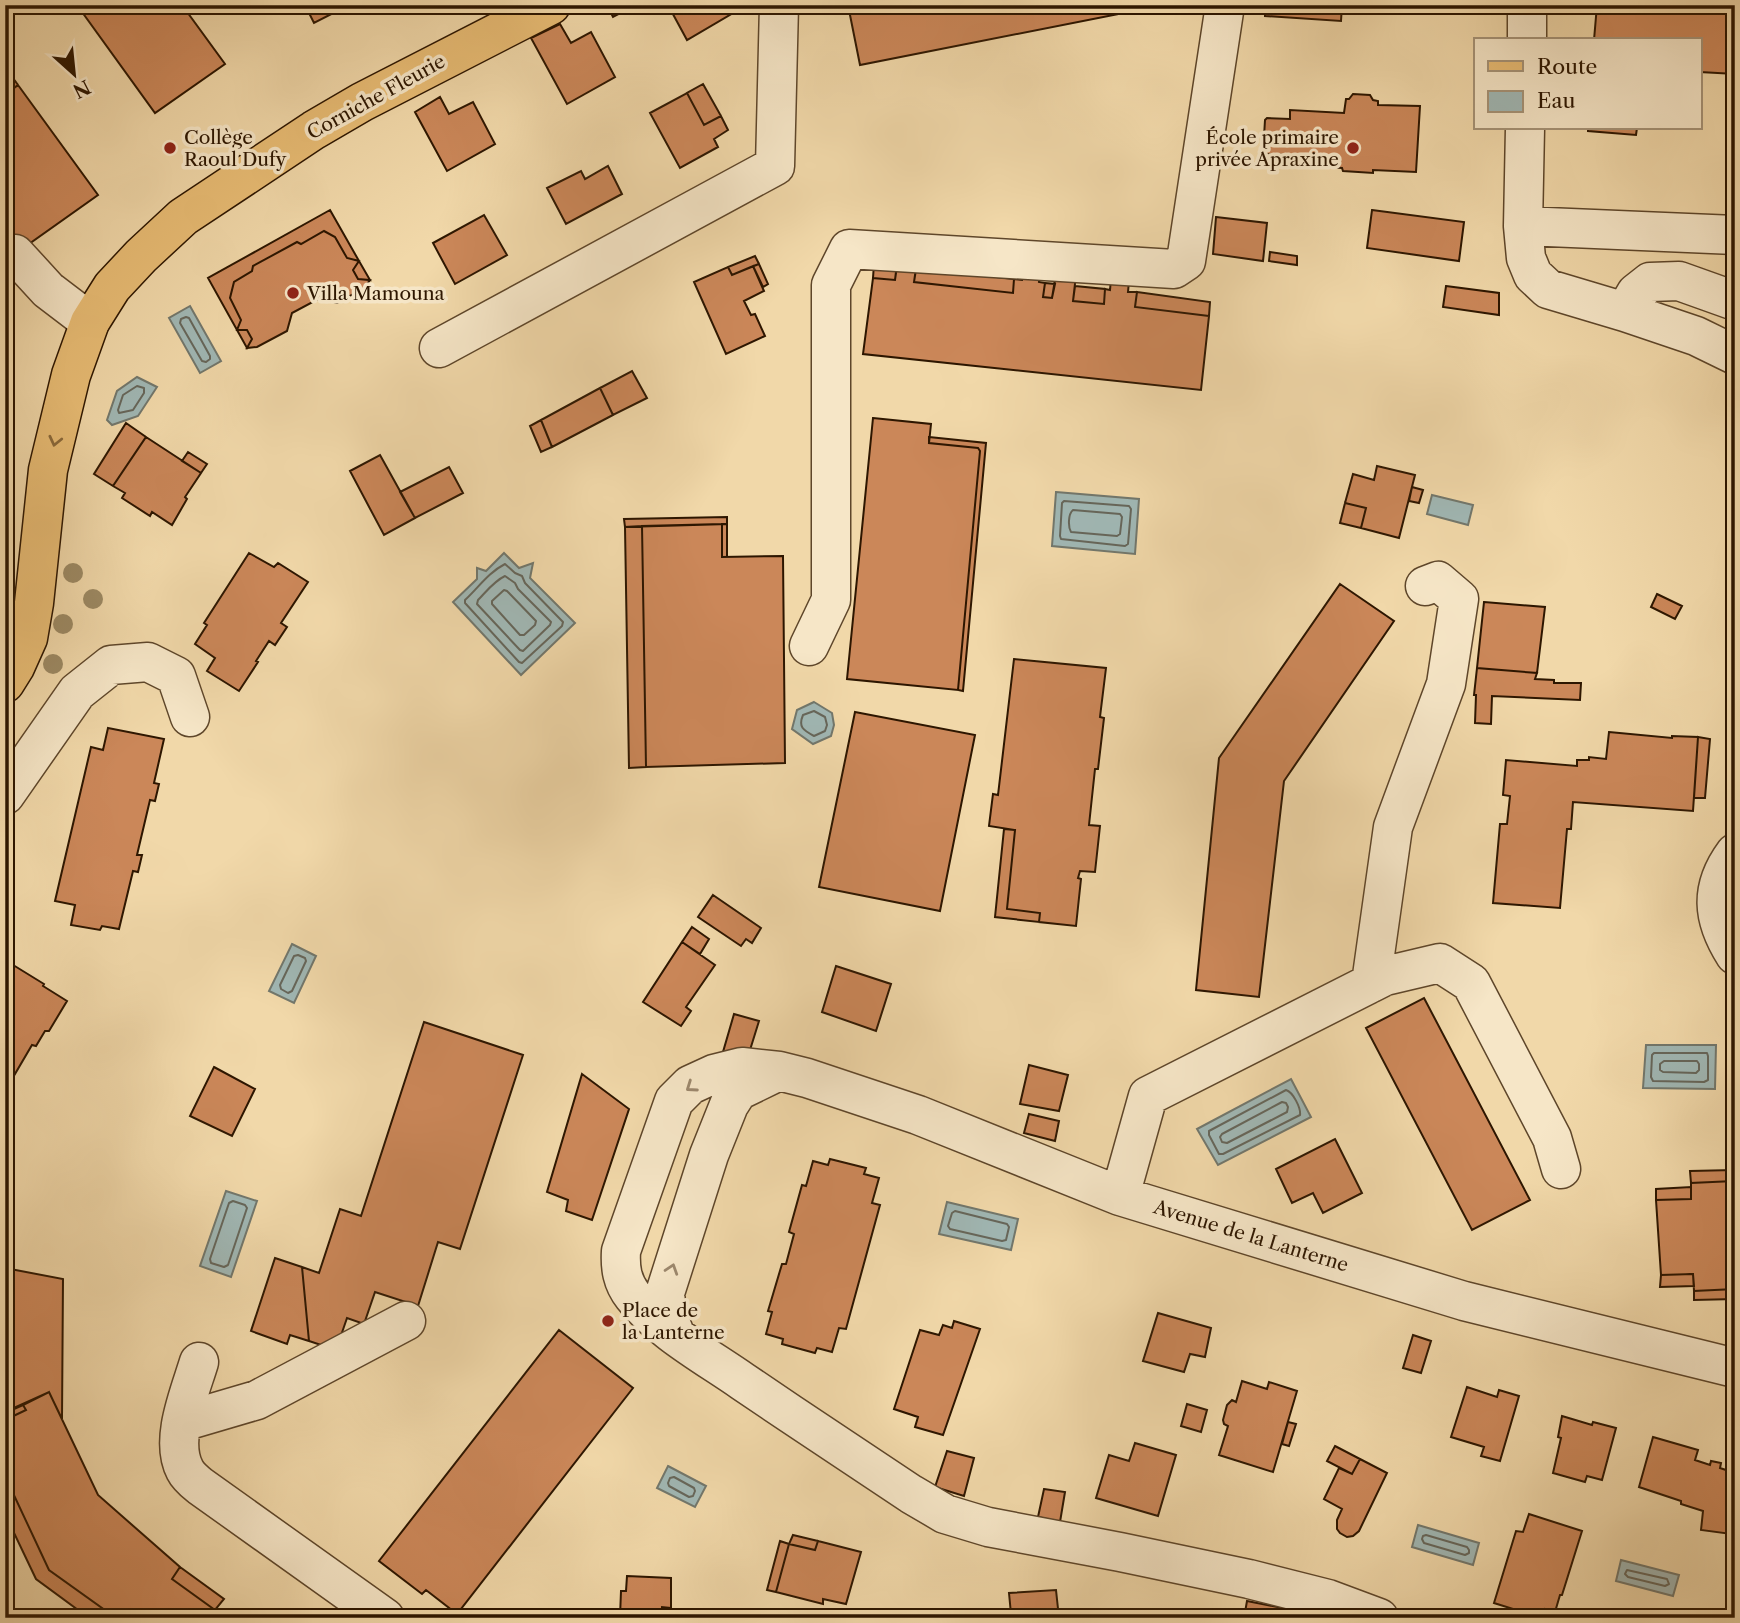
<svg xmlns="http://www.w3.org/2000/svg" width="1740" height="1623" font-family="'Libre Caslon Text',serif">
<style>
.water{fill:#a0b7b4;stroke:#72776c;stroke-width:2}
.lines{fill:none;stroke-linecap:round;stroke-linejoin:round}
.shore{stroke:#66665a;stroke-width:2}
.building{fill:#cb8759;stroke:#2d1600;stroke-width:2}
.minor-casing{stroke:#5e462a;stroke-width:41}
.major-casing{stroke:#2d1600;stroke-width:41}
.path{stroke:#2d1600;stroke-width:4.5;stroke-dasharray:5 3.5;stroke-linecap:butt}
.minor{stroke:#f6e6c7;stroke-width:38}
.major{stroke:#e8bc74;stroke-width:38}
.tree{fill:#9c8963}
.oneway{stroke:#8a693a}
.oneway2{stroke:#9c886d}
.poi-dot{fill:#8f2418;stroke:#f6e6c7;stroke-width:2.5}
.labels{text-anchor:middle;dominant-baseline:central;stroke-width:7;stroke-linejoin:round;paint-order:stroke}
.street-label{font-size:19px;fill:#2d1600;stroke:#f6e6c7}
.poi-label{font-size:19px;fill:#2d1600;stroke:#f6e6c7;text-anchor:start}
</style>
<rect width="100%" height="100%" fill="#f1d8a9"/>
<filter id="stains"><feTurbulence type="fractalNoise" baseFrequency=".00286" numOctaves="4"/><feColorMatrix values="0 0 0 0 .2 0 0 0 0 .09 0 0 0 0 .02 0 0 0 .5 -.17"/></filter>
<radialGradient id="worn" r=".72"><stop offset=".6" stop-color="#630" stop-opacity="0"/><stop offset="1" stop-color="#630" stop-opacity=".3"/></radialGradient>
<path class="water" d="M190 306 221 361 200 373 169 318Z
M137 377 157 387 138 416 112 425 107 420 117 391Z
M1056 492 1139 499 1135 554 1052 546Z
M1432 495 1473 505 1468 525 1427 514Z
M504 553 519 568 533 563 530 578 575 623 521 675 453 602 477 579V568L486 571Z
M814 702 832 713 834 725 831 736 813 744 792 729 797 710Z
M292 944 316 956 294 1003 269 991Z
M1646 1045H1716L1715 1089 1643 1088Z
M1291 1079 1311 1117 1218 1165 1197 1129Z
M226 1191 257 1201 231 1277 200 1266Z
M947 1202 1018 1219 1011 1250 939 1234Z
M668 1466 706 1486 695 1507 657 1488Z
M1418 1525 1479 1543 1473 1565 1412 1547Z
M1621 1560 1679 1575 1673 1596 1616 1581Z"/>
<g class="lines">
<path class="shore" d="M186 317 189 318 210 356V359L206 362 202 361 180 323 181 319Z
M137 386 144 388V393L133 410 119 413 118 410 123 395Z
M1064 501 1129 506 1131 509 1128 544 1125 546 1061 539 1060 536 1062 503Z
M1073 510 1120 514 1122 517 1120 534 1117 536 1071 532C1068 527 1068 514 1073 510Z
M505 564 515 573 522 576 525 583 563 622 562 626 522 663 519 662 465 603V600C478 588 489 572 505 564Z
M505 576 515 583 518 589 551 622 550 625 523 651 520 650 477 604 478 600C486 592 494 581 505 576Z
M504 590 507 591 536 621 535 625 524 635H520L492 604V601Z
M814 711 825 717 827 725 825 731 814 736C803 730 798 727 803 715Z
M298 955 305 958 306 961 292 991 288 993 281 989 280 985 294 956Z
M1654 1053H1707L1708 1056V1080L1704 1082 1653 1081 1651 1077 1652 1055Z
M1664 1061H1697L1699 1064V1070L1696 1073 1663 1072 1660 1070V1064Z
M1286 1090C1293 1092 1301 1108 1300 1115L1223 1154H1219L1209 1135V1131Z
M1282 1102 1286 1103 1288 1107 1287 1112 1227 1143 1222 1142 1220 1137 1222 1134Z
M233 1201 245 1205 247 1208 228 1265 224 1267 211 1263 210 1259 229 1203Z
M955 1211 1007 1224 1009 1227 1006 1240 1002 1241 950 1229 948 1226 952 1213Z
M674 1477 694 1488 695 1491 693 1496 689 1497 669 1486 668 1483 670 1478Z
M1426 1535 1467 1547 1469 1550V1553L1465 1555 1424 1543 1422 1539 1423 1536Z
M1627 1570 1667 1579 1669 1584 1665 1586 1628 1577 1625 1574Z"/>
</g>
<path class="building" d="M77 5H182L225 64 155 113Z
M305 5H349L314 23Z
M607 5H633L634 6 613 17Z
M668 5H730L733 13 687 40Z
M848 5H1164L860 65Z
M1265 5H1342L1341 21 1265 16Z
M1597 5H1702L1735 7V74L1700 72V40H1594Z
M560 24 571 43 591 32 615 77 567 104 531 38Z
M8 71 18 85 5 95V72Z
M703 84 721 116 704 125 687 93Z
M18 85 98 195 5 261V95Z
M687 93 704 125 721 116 728 130 714 139 718 147 680 168 650 113Z
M1353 94 1370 95 1373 100 1378 101V105L1420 106 1416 172 1373 170V173L1343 171 1342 168 1288 165V155L1263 154 1265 120 1267 118 1290 119V110L1344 113 1346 99H1349Z
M440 97 449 114 473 102 495 144 447 171 415 112Z
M1588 128H1637L1636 135 1588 131Z
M608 166 622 194 566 224 547 188 581 171 585 179Z
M330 210 359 261 347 258 335 237 324 231 301 244 297 242 253 266 252 271 234 282 230 298 241 320 237 330 208 278Z
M1372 210 1464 222 1459 261 1367 248Z
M484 215 507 255 455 284 433 243Z
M1216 217 1267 223 1263 261 1213 254Z
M324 231 335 237 347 258 359 261 353 270 358 279 370 280 364 288 337 303 320 298 292 313 287 331 257 347 247 348 252 339 247 330H237L241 320 230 298 234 282 252 271 253 266 297 242 301 244Z
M1270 252 1297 256V265L1269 261Z
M898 255 918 257 914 282 1013 293 1014 279 1022 280 1023 269 1040 271 1039 282 1045 283 1043 297 1052 298 1056 274 1076 275 1073 301 1104 304 1105 289 1110 290 1111 279 1129 281 1128 292H1137L1135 307 1209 316 1201 390 863 354 873 278 895 280Z
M755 256 759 264 732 275 728 267Z
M359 261 370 280 358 279 353 270Z
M759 264 768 284 763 287 753 266Z
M874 264 897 266 895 280 873 278Z
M753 266 764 291 744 301 751 315 755 314 765 336 726 354 694 282 728 267 732 275Z
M916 268 1014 279 1013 293 914 282Z
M1045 283 1055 284 1052 298 1043 297Z
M1075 286 1105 289 1104 304 1073 301Z
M1446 286 1499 293V315L1443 307Z
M1137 292 1210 302 1209 316 1135 307Z
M237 330H247L252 339 247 348Z
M632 371 647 398 613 415 600 388Z
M600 388 613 415 552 447 541 420Z
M873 418 931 424 929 443 978 448 980 451 958 690 847 679Z
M541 420 552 447 541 452 530 426Z
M126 423 146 437 113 486 94 474Z
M146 437 201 473 185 497 187 499 172 525 152 512 150 516 122 498 125 493 113 486Z
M929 437 986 443 963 691 958 690 980 451 978 448 929 443Z
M188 452 207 464 201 473 182 461Z
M380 455 415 518 384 535 350 471Z
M1377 466 1415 475 1399 538 1361 528 1366 508 1345 503 1353 474 1374 480Z
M449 467 463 493 415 518 400 492Z
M1412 487 1423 490 1419 503 1409 501Z
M1345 503 1366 508 1361 528 1340 523Z
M727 517V524L625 527 624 519Z
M722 524H727V557H722Z
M722 524V557L783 556 785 763 646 767 642 526Z
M642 526 646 767 629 768 625 527Z
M249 553 274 567 278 563 308 582 281 623 287 627 275 645 269 641 256 661 258 662 239 691 207 671 215 658 195 644 207 625 204 623Z
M1340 584 1394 621 1284 781 1259 997 1196 990 1219 758Z
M1657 594 1682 606 1675 619 1651 607Z
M1484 602 1545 607 1537 673 1477 668Z
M1014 659 1106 668 1100 717 1104 718 1098 769H1095L1089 825 1100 826 1095 872 1080 871 1078 878 1081 879 1076 926 1039 922 1040 913 1007 909 1015 830 989 826 993 794 998 795Z
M1477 668 1537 673 1535 679 1554 680V683H1581L1580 700 1492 696 1491 724 1475 723 1476 695H1474Z
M855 712 975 735 940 911 819 887Z
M108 728 164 739 154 783 159 784 155 801 150 800 137 855H142L138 872 133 871 119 929 102 926 100 930 71 925 75 905 55 901 91 747 103 750Z
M1609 732 1672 738V736L1698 737 1693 811 1573 802 1571 829H1567L1560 908 1493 903 1500 824H1507L1510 796 1503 795 1506 760 1577 766V760H1589V757L1606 759Z
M1698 737 1710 739 1705 798H1694Z
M1004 829 1015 830 1007 909 1040 913 1039 922 995 917Z
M713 895 761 928 752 943 746 939 741 946 698 917Z
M692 927 709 939 700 954 682 942Z
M682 942 715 965 686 1007 691 1011 681 1026 643 1002Z
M5 960 44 984 43 986 67 1001 49 1031H45L36 1046 32 1045 5 1091Z
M836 966 891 984 876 1031 822 1012Z
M1424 998 1530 1200 1472 1230 1366 1028Z
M734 1014 759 1021 750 1050 723 1052Z
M424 1022 523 1055 460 1249 438 1242 418 1306 375 1292 364 1324 347 1318 336 1350 309 1341 302 1267 319 1273 340 1209 361 1216Z
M1029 1065 1068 1075 1059 1111 1020 1104Z
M214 1067 255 1089 232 1136 190 1116Z
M582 1074 629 1109 592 1220 566 1211 568 1200 547 1192Z
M1029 1114 1059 1121 1055 1141 1024 1133Z
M1335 1139 1362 1193 1323 1213 1313 1193 1292 1203 1276 1169Z
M830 1159 866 1168 864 1174 879 1178 872 1203 880 1205 846 1329 839 1328 832 1352 817 1348 815 1353 782 1344 783 1339 766 1334 772 1312 768 1311 782 1264H786L794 1234 789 1232 802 1185 806 1186 813 1161 828 1165Z
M1734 1170V1181L1691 1183 1690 1171Z
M1734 1181 1735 1289 1694 1291 1693 1274 1661 1275 1656 1200 1691 1199V1183Z
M1691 1187V1199L1656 1200V1189Z
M275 1258 302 1267 309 1341 290 1335 287 1344 251 1331Z
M5 1268 63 1279 62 1419 49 1392 5 1412Z
M1693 1274 1694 1286 1660 1287 1661 1275Z
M1735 1289V1299L1694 1300V1291Z
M1158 1313 1211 1328 1205 1357 1190 1354 1184 1372 1143 1361Z
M954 1321 980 1329 943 1435 915 1427 918 1417 894 1409 920 1330 939 1335 943 1325 952 1328Z
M559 1330 633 1388 457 1614 426 1590 422 1594 379 1561Z
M1413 1335 1431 1341 1421 1373 1403 1368Z
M1242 1381 1267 1389 1269 1382 1297 1391 1273 1472 1219 1455 1228 1426 1224 1424 1223 1420 1227 1405 1232 1400 1236 1402Z
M1467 1387 1497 1397 1499 1390 1519 1396 1500 1461 1481 1456 1484 1447 1451 1437Z
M49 1392 98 1495 180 1567 172 1579 226 1618H116L49 1570 5 1476V1420L26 1410 23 1405Z
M1187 1404 1207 1410 1201 1432 1181 1426Z
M23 1405 26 1410 5 1420V1413Z
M1562 1416 1592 1425 1593 1422 1616 1428 1602 1480 1587 1476 1585 1482 1553 1473 1561 1438 1558 1437Z
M1288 1422 1296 1424 1289 1446 1282 1444Z
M1653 1437 1698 1450 1695 1460 1710 1465 1711 1461 1721 1463 1720 1468 1735 1473V1511L1731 1534 1701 1530 1703 1511 1681 1504V1501L1639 1487Z
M1135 1443 1176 1455 1158 1516 1096 1498 1109 1455 1129 1461Z
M1335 1446 1360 1459 1352 1474 1327 1461Z
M947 1451 974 1458 964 1496 935 1487Z
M1360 1459 1387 1473 1359 1531 1353 1536 1347 1537 1340 1533 1337 1529V1520L1342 1509 1324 1499 1339 1468 1352 1474Z
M5 1476 49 1570 116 1618H89L36 1579 5 1514Z
M1044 1489 1065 1492 1060 1522 1038 1517Z
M1529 1514 1582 1531 1562 1595H1560L1555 1612 1545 1609 1542 1618 1494 1603 1516 1531 1523 1532Z
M793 1535 818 1541 815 1550 789 1544Z
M780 1541 789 1544 776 1592 767 1590Z
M818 1541 861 1552 846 1604 823 1599V1604L776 1592 789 1544 815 1550Z
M180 1567 224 1599 215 1610 172 1579Z
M627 1576 671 1578V1608L662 1607 661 1618 620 1617 621 1591H626Z
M1056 1590 1059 1618H1001V1615L1011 1614 1009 1593Z
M1247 1601 1303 1612 1302 1618H1244Z"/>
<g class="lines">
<g class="minor-casing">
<path id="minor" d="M1527 40V5
M1525 128 1523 226 1526 258 1533 275 1548 289 1625 312 1696 336 1735 355
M1523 226 1735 235
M15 254 48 290 90 322
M1625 312 1636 293 1650 282 1679 281 1735 301
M439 348 775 166 779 5
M809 646 831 600V285L849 249 1174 269 1186 261 1225 5
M5 795 77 692 111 665 148 662 176 676 190 717
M1735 853C1709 888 1712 919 1735 955
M1371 983 1393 827 1446 684 1459 599 1438 581 1425 586
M1120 1196 1148 1096 1385 976 1440 963 1471 983 1552 1138 1561 1169
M675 1334 667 1314 665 1293 709 1155 729 1105 738 1091 777 1072
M199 1362C190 1392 169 1440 185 1470 188 1476 195 1482 200 1486L385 1618
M182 1422 257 1400 406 1321
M1379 1618 1328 1599 1249 1579 1120 1552 988 1527 945 1514 911 1494C854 1456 798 1419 742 1381 706 1356 660 1331 633 1296 622 1282 620 1268 621 1251L674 1101 690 1085 714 1074 742 1067 779 1071 807 1078 918 1115 1120 1196 1464 1301 1735 1368"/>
</g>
<g class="major-casing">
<path id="major" d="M5 683 15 667 28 638 34 603 48 470 71 375 90 322 112 287 141 256 183 217 314 130 362 102 551 5"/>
</g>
<path class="path" d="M5 1614 7 1618"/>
<use href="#minor" class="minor"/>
<use href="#major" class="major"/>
</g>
<g class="tree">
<circle cx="73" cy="573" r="10"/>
<circle cx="93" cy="599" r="10"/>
<circle cx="63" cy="624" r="10"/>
<circle cx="53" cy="664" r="10"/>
</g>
<defs><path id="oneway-chevron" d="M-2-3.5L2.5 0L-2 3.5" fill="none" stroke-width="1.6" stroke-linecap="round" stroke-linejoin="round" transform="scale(1.75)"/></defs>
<use class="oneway" href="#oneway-chevron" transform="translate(55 441) rotate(103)"/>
<g class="oneway2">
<use href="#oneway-chevron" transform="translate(691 1087) rotate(145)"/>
<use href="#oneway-chevron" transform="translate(672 1269) rotate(-72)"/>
</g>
<g class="poi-dot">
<circle cx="170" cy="148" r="7"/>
<circle cx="1353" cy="148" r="7"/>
<circle cx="293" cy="293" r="7"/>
<circle cx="608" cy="1321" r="7"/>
</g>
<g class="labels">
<g class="street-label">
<text transform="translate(376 97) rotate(-29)">Corniche Fleurie</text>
<text transform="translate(1251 1236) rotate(17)">Avenue de la Lanterne</text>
</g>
<g class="poi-label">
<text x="184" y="137">Collège<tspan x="184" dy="22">Raoul Dufy</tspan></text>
<text x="1339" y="137" text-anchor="end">École primaire<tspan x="1339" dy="22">privée Apraxine</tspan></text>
<text x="307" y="293">Villa Mamouna</text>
<text x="622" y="1310">Place de<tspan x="622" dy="22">la Lanterne</tspan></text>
</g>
</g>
<rect width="1740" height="1623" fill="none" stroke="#f1d8a9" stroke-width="28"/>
<rect x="7" y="7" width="1726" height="1609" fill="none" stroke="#2d1600" stroke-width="3.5"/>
<rect x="14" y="14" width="1712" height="1595" fill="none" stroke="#2d1600" stroke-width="2"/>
<rect x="1474" y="38" width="228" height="91" fill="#f6e6c7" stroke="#a69377" stroke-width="2"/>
<rect x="1488" y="61" width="35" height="10" fill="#e8bc74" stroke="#a69377" stroke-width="2"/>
<text x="1537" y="74" font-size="21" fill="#2d1600">Route</text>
<rect x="1488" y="91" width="35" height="21" fill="#a0b7b4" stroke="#a69377" stroke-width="2"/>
<text x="1537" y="108" font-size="21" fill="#2d1600">Eau</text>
<g transform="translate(74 74) rotate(153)" stroke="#f6e6c7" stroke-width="5" paint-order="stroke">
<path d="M0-5L12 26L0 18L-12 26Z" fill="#2d1600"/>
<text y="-10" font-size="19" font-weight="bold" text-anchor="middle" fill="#2d1600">N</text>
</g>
<rect width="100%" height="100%" filter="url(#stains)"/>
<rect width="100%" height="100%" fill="url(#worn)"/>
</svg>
